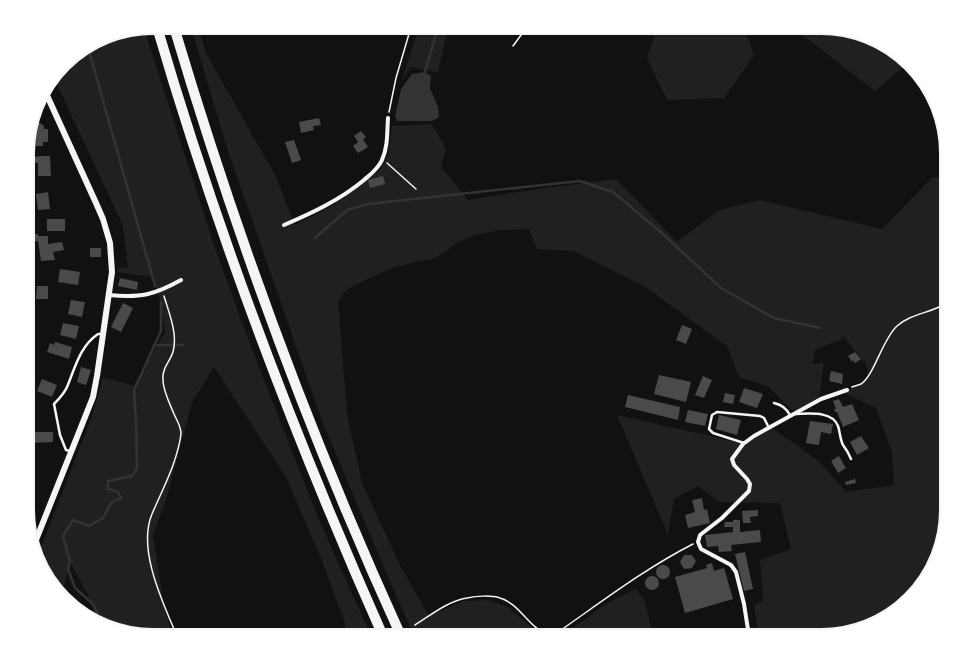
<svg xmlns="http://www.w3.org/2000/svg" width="974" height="663" font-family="Mulish,sans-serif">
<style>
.green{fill:#202020}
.water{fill:#333}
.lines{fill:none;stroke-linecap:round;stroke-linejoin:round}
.stream{stroke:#333;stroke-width:2.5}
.building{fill:#4a4a4a}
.path{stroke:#f5f5f5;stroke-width:1.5}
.service{stroke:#f5f5f5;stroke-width:2.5}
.minor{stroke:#f5f5f5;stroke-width:4}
.tertiary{stroke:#f5f5f5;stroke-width:6}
.motorway{stroke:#f5f5f5;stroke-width:10}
.rim{fill:none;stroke:#f5f5f5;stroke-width:2}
</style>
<rect width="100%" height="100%" fill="#111"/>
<path class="green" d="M191 27H204L200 33 206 53 275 175 295 225 335 204 380 170 388 155 392 126 432 124 446 149 441 167 468 200 537 189 616 179 677 242 719 210 760 200 882 229 933 177 947 179V518L940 551 921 587 877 623 821 636H759L754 605 763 601 760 560 791 549 780 503 719 502 698 486 674 499 668 535 617 415 706 435 743 444 771 427 820 462 846 492 894 485 892 452 876 408 842 392 862 383 868 375 866 364 842 335 841 340 816 349 812 364 824 363 819 397 796 411 791 409 769 387 739 377 727 346 644 286 574 251 537 249 529 229 500 230 475 235 457 243 437 257 429 260 419 261 392 268 355 285 346 290 338 301 347 414 362 483 401 567 429 616 463 601 488 600 508 607 542 636H414L385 570 322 421 227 148Z
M419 27H451L447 31 438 73 411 67 402 80Z
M657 27H744L754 55 724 98 667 100 647 58Z
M792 27H829L862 34 898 53 907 64 875 91Z
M144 29 217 254 254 354 317 515 371 636H346L344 620 322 561 287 479 214 367 192 402 166 500 153 535 163 600 172 636C149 636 125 636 104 625L70 562 62 593 44 573 38 555 91 419 103 377 134 386 165 332 161 302 151 277 117 272V270L119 268H128L123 226 54 78 70 58 105 37Z
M636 589 645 602 653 636H562L607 603Z"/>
<path class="water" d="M425 72 431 76 430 88 438 107 439 117 432 121H397L395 116 401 89 412 74Z"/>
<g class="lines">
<path class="stream" d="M88 47 155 286
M425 72 438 27
M315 238 347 210 368 204 580 181 613 192 663 234 721 288 774 318 820 328
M154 345H183
M102 624 93 604 75 588 68 569 70 562 63 536 73 520 89 526 103 518 111 503 121 498 118 492 108 489V481L132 476 137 468 136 422 134 390 161 331V302"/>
</g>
<path class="building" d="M319 118 321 125 313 126 314 130 301 133 299 122Z
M36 123H40L44 126V129H48V142H43V146H35Z
M361 131 366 137 363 139 368 147 358 153 353 146 358 142 354 136Z
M294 140 301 160 292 163 285 142Z
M41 156H50L51 176H38V163H34V157Z
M383 176 385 184 370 188 368 180Z
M48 192 50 209 38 210 36 194Z
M47 219H65V231H47Z
M32 234H38V236H48V244L62 242 64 250 53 252 55 260 41 261 38 241 32 242Z
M90 248H101V257H90Z
M60 269 80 272 78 285 58 282Z
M120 278 138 282 137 290 118 286Z
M37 286H48V299H36Z
M71 300 85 302 82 317 68 314Z
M123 303 133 308 121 332 111 327Z
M63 323 79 326 76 339 60 335Z
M682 325 692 329 686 344 676 340Z
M55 342 72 347 69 359 47 352 50 343 54 345Z
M855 352 861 359 855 363 853 360 852 362 848 356Z
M81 367 91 370 86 385 77 382Z
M831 371 843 374 842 384 829 381Z
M659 375 691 382 686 402 654 394Z
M703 376 712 380 704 398 695 395Z
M42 379 57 385 52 397 37 391Z
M744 388 763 394 757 408 739 402Z
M725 393 735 395 733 404 723 402Z
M628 395 680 407 678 420 625 407Z
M839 399 843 407 852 404 859 420 843 427 837 412H835L834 409H836L833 401Z
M688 410 708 414 705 426 685 422Z
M719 415 741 420 737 435 716 429Z
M810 421 833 424 831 434 821 432 819 445 806 443Z
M31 432H53V442L31 443Z
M861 436 869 448 857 455 850 442Z
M839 456 846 468 838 473 831 461Z
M855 479 856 483 846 485 845 482Z
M702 498 704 510 707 509 710 523 688 528 685 515 695 512 692 500Z
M758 510V516L750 517 751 523H743L742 511Z
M733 520H740V532L760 530 761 542 731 545 732 551 719 552 718 546 707 547 705 535 733 532V527H724L725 522H733Z
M745 552 753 589 744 591 735 554Z
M684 555H692L696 561 692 568 684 569 680 562Z
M712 563 714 571 724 568 733 599 685 613 675 577 707 568 706 565Z
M656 572a7 7 0 1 1 14 0a7 7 0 1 1-14 0Z
M645 583a7 7 0 1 1 14 0a7 7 0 1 1-14 0Z"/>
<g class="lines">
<path class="path" d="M513 46 527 27
M389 112 396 78 411 27
M387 163 416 189
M164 296C169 313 178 334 173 352 170 362 162 367 163 380 163 391 170 404 174 414 177 421 181 426 181 434 177 463 163 488 152 514 137 549 163 603 177 636
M852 387C855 386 859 385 861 384 875 374 882 340 897 326 910 314 931 313 947 303
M415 625C431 615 448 601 467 598 476 596 491 595 500 598 519 603 530 629 546 633 552 634 556 632 561 630 604 600 646 568 693 544"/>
<path class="service" d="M774 403C782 405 786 408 790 415
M794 414C807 414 832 410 838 426 840 432 840 439 843 445 846 449 849 454 851 459
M744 443 713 433 709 429 712 415 717 412 760 416 764 418 769 428
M70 451 66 450 60 435 54 404C59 399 64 394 67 387 75 368 80 346 98 334H103"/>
<path class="minor" d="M39 99 47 96
M284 225C312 213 340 200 364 180 371 174 378 169 382 160 388 147 387 132 388 118
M109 295C141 298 154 295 181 280
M749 636 744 604 736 572 731 565 701 549 698 542 700 535 722 518 749 491 750 484 747 479 734 465 732 459 743 444 754 436 821 399 847 390"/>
<path class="tertiary" d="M34 545 93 397 97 376 112 272 110 243 103 219 96 203 45 91"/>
<path class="motorway" d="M157 27C218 235 295 438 383 636
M174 27C236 235 311 439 401 636"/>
</g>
<path d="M0 0H974V663H0ZM153 34H821A119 119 0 0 1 940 153V510A119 119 0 0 1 821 629H153A119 119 0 0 1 34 510V153A119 119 0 0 1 153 34Z" fill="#fff" fill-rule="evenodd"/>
<path class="rim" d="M153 34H821A119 119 0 0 1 940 153V510A119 119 0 0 1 821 629H153A119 119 0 0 1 34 510V153A119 119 0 0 1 153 34Z"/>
</svg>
